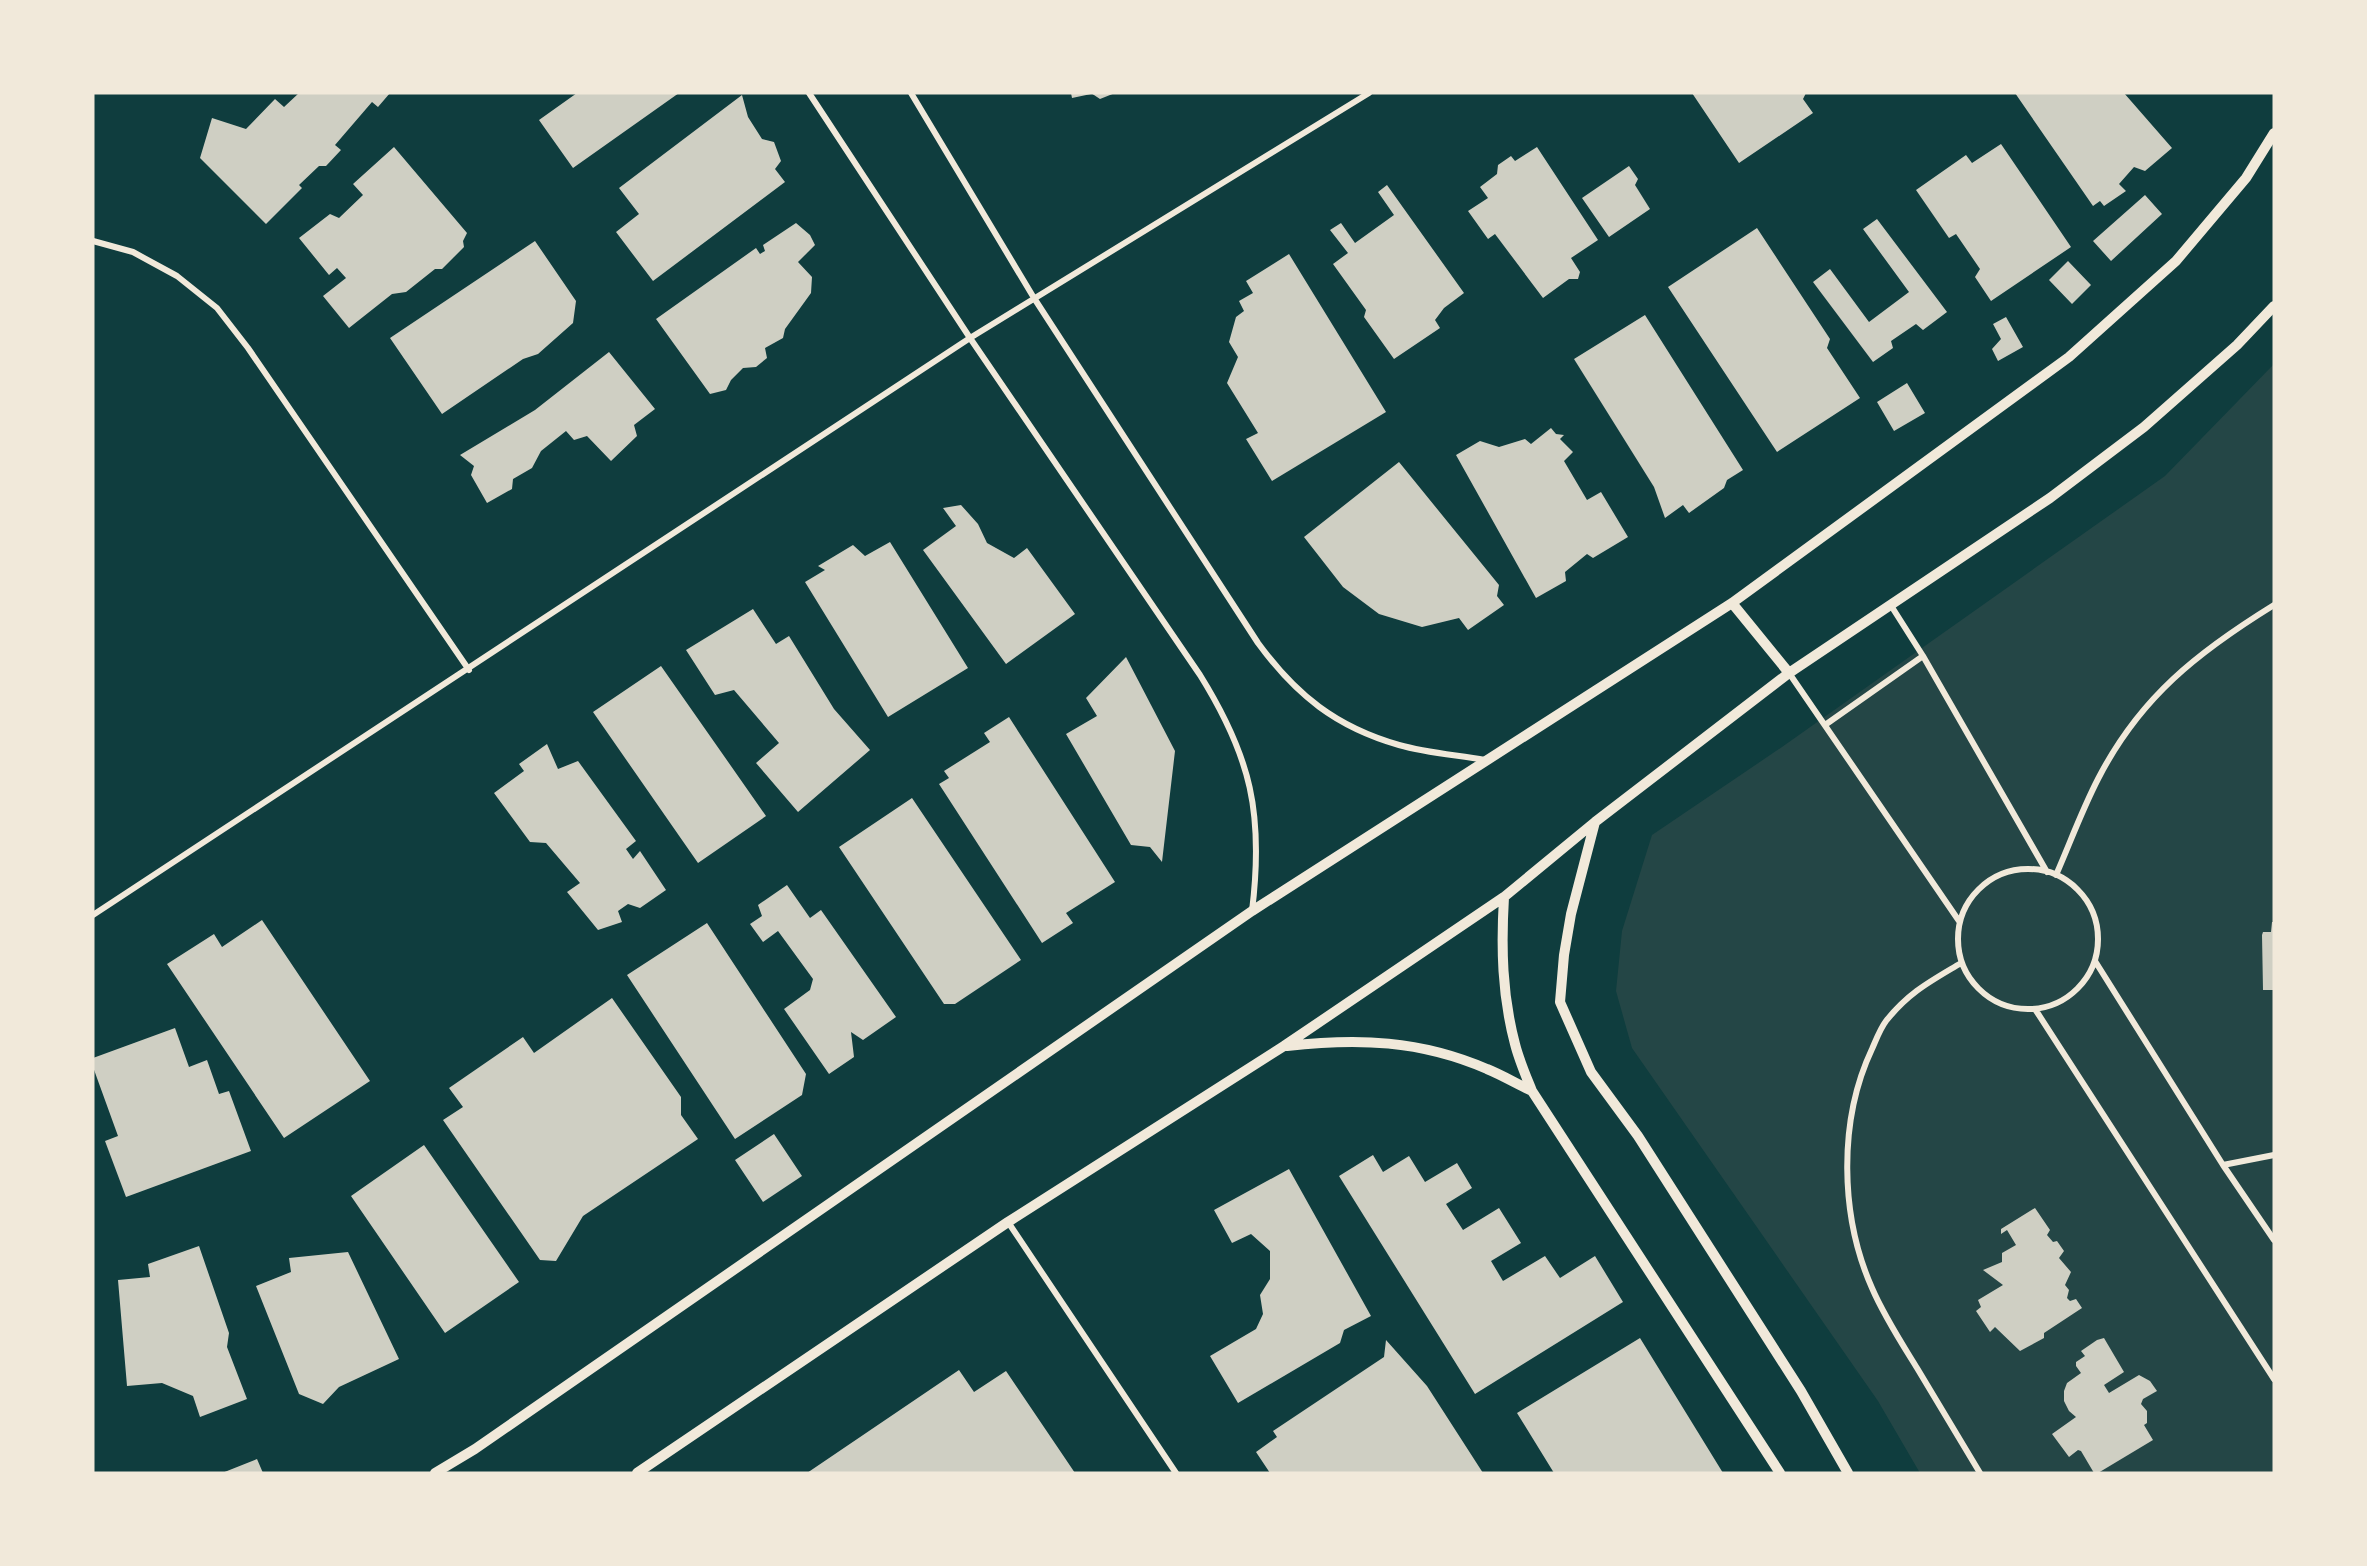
<svg xmlns="http://www.w3.org/2000/svg" width="2367" height="1566" font-family="Merriweather,serif">
<style>
.green{fill:#244646}
.building{fill:#cfcfc3}
.lines{fill:none;stroke-linecap:round;stroke-linejoin:round}
.minor{stroke:#f1e9da;stroke-width:6}
.tertiary{stroke:#f1e9da;stroke-width:10}
</style>
<rect width="100%" height="100%" fill="#0f3d3e"/>
<path class="green" d="M2274 364V1473H1920L1878 1401 1632 1048 1616 991 1622 931 1652 835 1782 747 2165 476Z"/>
<path class="building" d="M299 93H390L378 107 372 102 335 145 341 150 326 166H319L299 185 302 188 266 224 200 158 212 118 246 129 275 99 284 107Z
M577 93H679L573 168 539 120Z
M1071 93H1091V94L1072 98Z
M1091 93H1115L1100 99Z
M1692 93H1806L1803 99 1813 113 1739 163Z
M2015 93H2124L2172 148 2145 171 2134 167 2119 184 2126 191 2104 206 2100 201 2093 206Z
M742 95 748 117 762 139 774 142 781 161 775 169 785 182 653 281 616 232 639 214 619 188Z
M2001 144 2071 247 1991 301 1975 277 1980 269 1956 234 1949 238 1916 190 1966 155 1972 163Z
M394 147 467 233 463 241 464 247 442 269H435L406 292 392 294 349 328 323 296 346 278 337 268 329 275 299 238 330 214 339 218 363 195 353 184Z
M1537 147 1598 240 1571 258 1580 272 1578 279H1569L1543 298 1495 234 1488 239 1468 211 1488 198 1480 187 1497 174 1498 165 1511 156 1515 161Z
M1629 166 1638 179 1635 185 1650 209 1609 237 1582 198Z
M1387 185 1464 293 1444 308 1435 320 1440 328 1394 359 1364 317 1366 310 1333 264 1348 253 1330 230 1341 223 1355 243 1394 215 1378 192Z
M2145 195 2162 214 2111 261 2093 241Z
M1877 219 1947 312 1923 330 1916 324 1891 341 1893 348 1873 362 1813 282 1830 269 1869 322 1909 292 1863 229Z
M796 223 810 235 815 245 798 262 812 277 811 293 785 329 783 338 765 348 767 358 756 367 743 368 731 380 726 390 710 394 656 319 756 248 760 254 765 251 763 245Z
M1757 228 1830 339 1827 348 1860 398 1777 452 1668 287Z
M535 241 576 301 573 323 538 354 523 359 442 414 390 338Z
M1289 254 1386 412 1272 481 1246 439 1258 433 1227 383 1238 357 1229 342 1236 317 1244 311 1239 301 1253 293 1246 281Z
M2068 261 2091 285 2072 304 2049 280Z
M1645 315 1743 470 1727 480 1724 488 1689 513 1683 505 1665 518 1654 487 1574 359Z
M2006 317 2023 347 1998 361 1992 349 2001 339 1993 324Z
M609 352 655 409 634 425 637 436 611 461 587 436 574 440 566 431 541 451 532 468 513 479 512 489 487 503 471 475 474 466 460 455 535 410Z
M1907 383 1925 413 1894 431 1877 402Z
M1551 428 1556 434 1564 435 1560 439 1573 452 1564 461 1587 500 1601 492 1628 537 1593 558 1587 554 1565 572 1566 581 1536 598 1456 455 1480 441 1499 447 1525 439 1531 444Z
M1399 462 1499 585 1497 596 1504 605 1468 630 1459 618 1422 627 1379 614 1343 587 1304 537Z
M961 505 978 524 987 543 1014 558 1027 548 1075 614 1006 664 923 550 956 526 943 508Z
M890 542 968 668 888 717 805 582 825 570 818 566 853 545 865 556Z
M753 609 776 644 789 636 834 709 870 750 798 812 756 763 779 743 734 690 715 695 686 650Z
M1126 657 1175 751 1162 862 1150 847 1131 845 1066 734 1097 716 1086 698Z
M661 666 766 816 698 863 593 712Z
M1009 717 1115 882 1066 913 1073 923 1042 943 939 784 949 778 944 771 990 742 984 733Z
M547 744 558 769 578 761 636 841 626 849 633 859 640 851 666 890 640 908 628 904 618 911 622 922 598 930 567 892 580 883 546 843 530 842 494 793 524 771 519 764Z
M912 798 1021 960 955 1004H944L839 847Z
M787 885 810 918 821 910 896 1017 863 1040 851 1032 854 1057 829 1074 784 1009 810 990 813 979 778 931 763 942 750 924 762 916 758 905Z
M262 920 370 1081 284 1138 167 964 214 934 222 947Z
M2272 922H2274V990H2263L2262 935 2263 932H2271Z
M707 923 806 1074 802 1095 735 1139 627 975Z
M612 998 681 1097V1115L698 1139 583 1216 556 1261 540 1260 443 1120 463 1107 449 1088 523 1037 534 1053Z
M175 1028 189 1067 207 1060 219 1094 229 1091 251 1151 126 1197 105 1141 118 1136 93 1067V1058Z
M774 1134 802 1176 763 1202 735 1160Z
M424 1145 519 1282 445 1333 351 1196Z
M1373 1155 1383 1172 1409 1156 1425 1182 1457 1163 1472 1188 1446 1204 1463 1230 1499 1208 1521 1243 1491 1261 1503 1281 1545 1256 1560 1278 1595 1256 1623 1302 1475 1394 1339 1176Z
M1289 1169 1371 1316 1344 1330 1340 1343 1238 1403 1210 1356 1256 1329 1263 1314 1260 1295 1270 1279V1251L1251 1234 1232 1243 1214 1210Z
M2035 1208 2050 1230 2047 1235 2053 1242 2057 1241 2064 1251 2059 1258 2071 1272 2065 1285 2069 1290 2067 1298 2070 1301 2076 1299 2082 1308 2044 1333V1338L2020 1351 1995 1327 1990 1332 1976 1311 1981 1307 1978 1300 2003 1285 1983 1270 2002 1262V1253L2016 1245 2007 1230 2001 1234V1229Z
M199 1246 229 1333 227 1347 247 1399 200 1417 193 1396 162 1383 127 1386 118 1280 150 1277 148 1264Z
M348 1252 399 1359 339 1387 323 1404 299 1394 256 1286 291 1272 289 1258Z
M1640 1338 1723 1473H1554L1517 1413Z
M2104 1338 2124 1372 2104 1385 2109 1393 2139 1375 2150 1381 2157 1391 2143 1399 2141 1404 2147 1411V1423L2144 1425 2153 1440 2098 1473H2094L2081 1451 2078 1450 2069 1457 2052 1434 2076 1417 2069 1411 2064 1401V1391L2067 1383 2081 1373 2076 1366V1362L2085 1356 2081 1351 2097 1340Z
M1386 1340 1427 1386 1483 1473H1270L1256 1452 1277 1437 1273 1431 1384 1357Z
M959 1370 974 1392 1006 1371 1075 1473H807Z
M257 1459 263 1473H222Z"/>
<g class="lines">
<path class="minor" d="M809 93 970 338 1200 675C1251 757 1264 814 1252 911
M911 93 1034 298 1258 643C1296 695 1336 727 1399 745 1427 753 1457 755 1485 760
M93 241 133 252 177 276 217 308 248 348 469 670
M1890 604 1923 656 2047 872
M1789 673 1959 921
M1825 725 1923 656
M1958 939a70 70 0 1 1 140 0a70 70 0 1 1-140 0Z
M2056 875C2070 843 2082 810 2098 779 2140 697 2198 652 2274 605
M93 915 970 338 1369 93
M2095 961 2223 1165 2274 1240
M1961 963C1931 981 1909 992 1886 1021 1880 1029 1876 1040 1872 1049 1838 1121 1840 1216 1872 1288 1884 1316 1901 1342 1917 1368 1938 1403 1959 1438 1980 1473
M2035 1009 2274 1379
M2223 1165 2274 1155
M1008 1222 1176 1473"/>
<path class="tertiary" d="M1732 603 1789 673
M1595 822 1571 914 1564 955 1560 1002 1591 1072 1638 1136 1801 1391 1848 1473
M1504 897C1501 947 1502 995 1515 1044 1519 1060 1526 1076 1532 1091L1780 1473
M1287 1046C1358 1038 1420 1040 1487 1069 1502 1075 1517 1084 1532 1091
M435 1473 475 1449 1252 911 1732 603 2069 357 2176 261 2246 178 2274 133
M637 1473 1008 1222 1284 1046 1504 897 1595 822 1789 673 2050 498 2144 427 2237 345 2274 306"/>
</g>
<rect width="2367" height="1566" fill="none" stroke="#f1e9da" stroke-width="189"/>
</svg>
